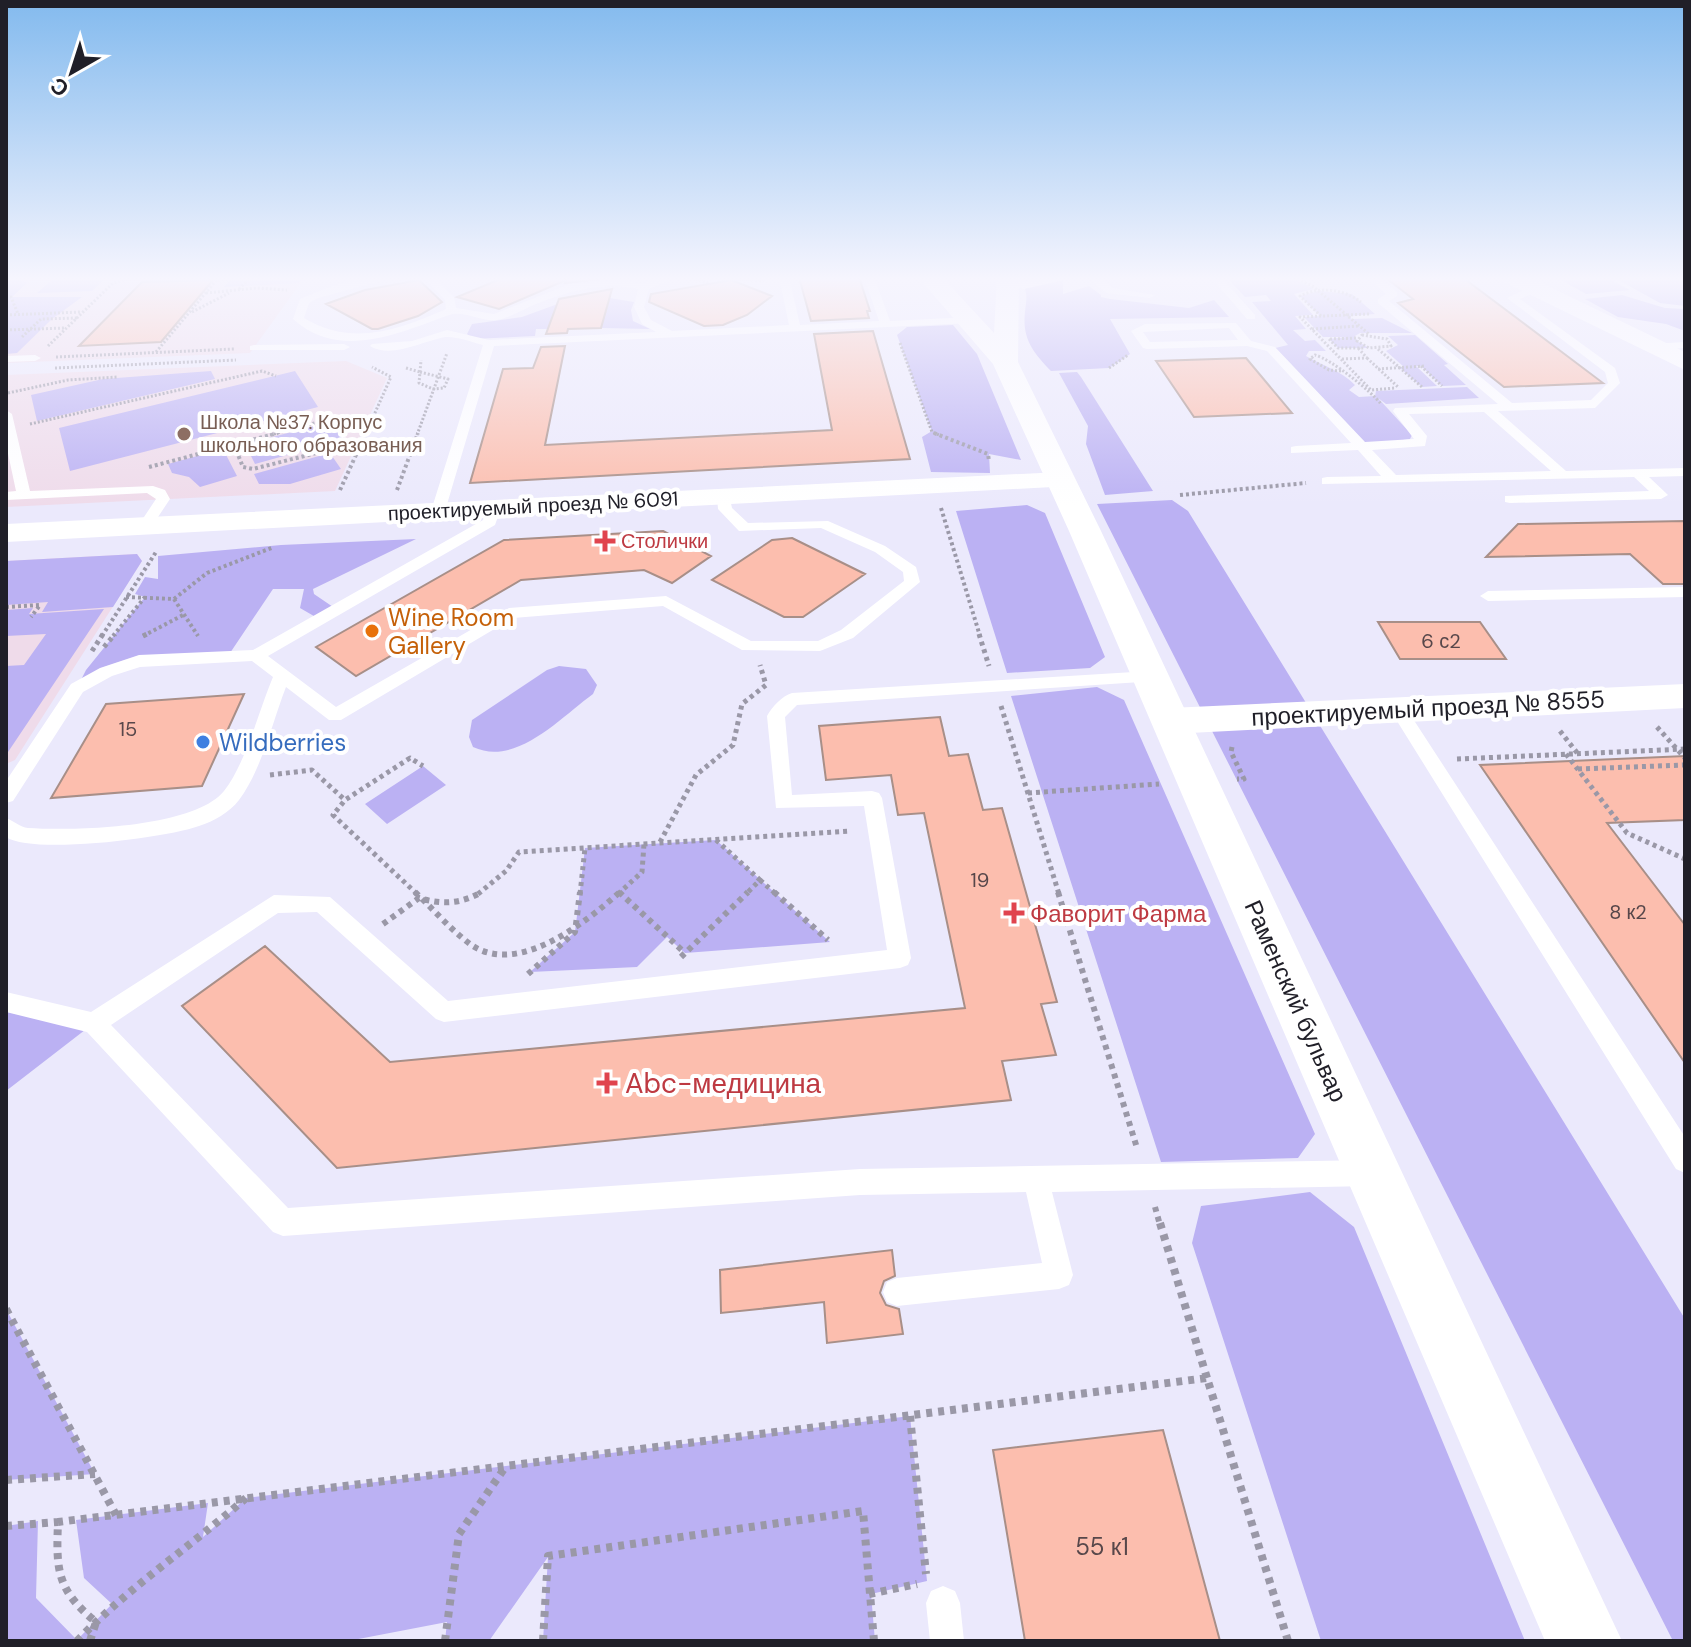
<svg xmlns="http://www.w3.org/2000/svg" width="1691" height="1647" font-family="'DM Sans',sans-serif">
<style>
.education{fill:#efdbea}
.green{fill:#bbb1f3}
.building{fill:#fcbeae;stroke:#a88f88;stroke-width:2}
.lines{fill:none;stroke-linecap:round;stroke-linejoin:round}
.path-far4{stroke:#9a98a7;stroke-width:3;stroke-dasharray:2 2;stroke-linecap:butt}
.path-far3{stroke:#9a98a7;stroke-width:4;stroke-dasharray:3 3;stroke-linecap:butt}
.path-far2{stroke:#9a98a7;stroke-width:5;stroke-dasharray:4 4;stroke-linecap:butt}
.path-far1{stroke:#9a98a7;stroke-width:6;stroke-dasharray:5 5;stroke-linecap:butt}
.path{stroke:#9a98a7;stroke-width:8;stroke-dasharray:6 6;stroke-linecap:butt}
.lane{fill:#fff;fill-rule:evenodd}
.street{fill:#fff;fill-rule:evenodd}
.secondary{fill:#fff;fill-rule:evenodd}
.education-dot{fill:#8d6e63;stroke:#fff;stroke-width:3}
.health-dot{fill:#e0444e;stroke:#fff;stroke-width:3}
.food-dot{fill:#e8710a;stroke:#fff;stroke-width:3}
.shop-dot{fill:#3f7fe0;stroke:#fff;stroke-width:3}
.labels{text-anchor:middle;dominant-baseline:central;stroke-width:8;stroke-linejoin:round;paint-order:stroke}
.far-education-label{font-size:20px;fill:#785e54;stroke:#fff;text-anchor:start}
.far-street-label{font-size:20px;fill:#201f28;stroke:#fff}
.far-health-label{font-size:20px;fill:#be3a42;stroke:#fff;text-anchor:start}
.number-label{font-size:20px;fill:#57474a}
.food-label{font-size:24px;fill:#c56008;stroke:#fff;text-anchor:start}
.street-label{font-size:24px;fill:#201f28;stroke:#fff}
.shop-label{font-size:24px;fill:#366cbe;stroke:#fff;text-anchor:start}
.health-label{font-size:24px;fill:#be3a42;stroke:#fff;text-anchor:start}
.near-number-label{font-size:24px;fill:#57474a}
.near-health-label{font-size:28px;fill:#be3a42;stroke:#fff;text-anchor:start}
</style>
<rect width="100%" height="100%" fill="#ebe9fc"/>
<path class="education" d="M25 277H305L250 353 6 363V293Z
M346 361 387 378 335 491 6 507V375Z
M137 554 142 561 15 760 6 764V561Z"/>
<path class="green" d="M6 277H25L21 281 28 282 12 297H82L52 319 17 353 6 354Z
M34 277H107L92 291 37 293 52 280H30Z
M232 277H303L299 283 224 287Z
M1216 277C1247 277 1288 269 1313 289L1294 294 1313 315 1295 316 1306 329 1293 330 1305 341 1315 340 1326 351H1309L1306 356C1323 366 1340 370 1355 385L1349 390 1359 397 1375 396 1376 391 1467 387 1479 398 1386 404 1378 398 1412 435 1410 439 1362 446 1271 349 1288 345 1252 302 1271 301 1266 295 1245 297 1228 279Z
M1556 277H1605L1630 290 1586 294Z
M1613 277H1680L1685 279V306L1660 303Z
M1063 279V294L1089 286 1101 295V297L1110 299 1189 308 1214 300 1229 317 1110 319 1130 354 1109 368 1051 371C1033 352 1022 339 1025 312 1026 302 1028 296 1024 286Z
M1319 291 1352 294 1375 314 1349 316 1352 319 1382 318 1412 333H1360L1355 336 1357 341 1369 348H1338L1329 339 1348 337H1323L1304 317 1320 316 1300 296Z
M585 294 634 302 631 310 633 321 650 329 601 328 603 319 551 320 548 329H536L535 336 473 339 467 334 472 324 522 317Z
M1622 295 1665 308 1685 309V331L1666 324 1618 317 1585 299Z
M953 325 977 354 1021 460 989 454 990 473 931 472 922 437 932 431 897 335 907 327Z
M1415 335 1448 364 1444 365 1466 385 1442 386 1421 366H1416L1437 386 1422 387 1399 367H1404L1386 351 1398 345 1388 336Z
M211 371 215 379 37 421 31 395 103 379Z
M295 371 318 407 70 471 59 428Z
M1077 372 1081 377 1153 491 1105 495 1086 444 1088 426 1059 373Z
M334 421 345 439 255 464 245 444Z
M223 449 237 476 200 487 189 477 172 473 168 464Z
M330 453 341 469 290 484H259L254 474Z
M1172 500 1188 511 1685 1319V1641H1673L1097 504Z
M1027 505 1045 513 1105 657 1090 668 1007 673 956 511Z
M416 539 313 589 314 594 336 609 319 619 300 608 304 589H273L228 656 139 661 77 688 86 670 145 597 135 594 145 577 158 579V556L281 545Z
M137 554 142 561 113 607 42 612 48 602 6 605V561Z
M33 608 29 614 104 609 6 755V666L24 665 46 634 6 636V610Z
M559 666 586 669 597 685 593 694C560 718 516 767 473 747L469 737 472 720 547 670Z
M1097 687 1124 700 1315 1134 1298 1158 1161 1162 1011 696Z
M423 766 446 785 387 824 365 804Z
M716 840 830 942 685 953 667 937 637 967 530 972 575 932 585 848Z
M6 1002 94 1023 6 1091Z
M1310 1192 1354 1227 1525 1641H1321L1192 1243 1201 1206Z
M6 1309 95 1474 6 1480Z
M910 1416 927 1581 871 1594 875 1641H543L548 1557 489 1641H445L447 1622 348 1641H6V1526L38 1521 36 1598 77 1640 112 1604 84 1578 76 1520 208 1503 203 1537 246 1498Z"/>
<path class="building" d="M505 277H615L565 283 566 280 499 309 457 297Z
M799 277H859L870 311H867L869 318 811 321Z
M1385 277H1462L1603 383 1504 387 1398 303 1413 299Z
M213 280 161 342 79 346 142 282Z
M419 280 442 302 418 316 378 329H372L326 304 365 290Z
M731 280 772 296 747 315 723 325 704 326 649 302 651 294Z
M612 289 601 328 568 329 567 333 546 334 559 299Z
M873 331 910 459 470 483 503 369 533 368 541 347 565 346 545 445 832 430 814 334Z
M1246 358 1292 413 1194 417 1156 361Z
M1685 521V584H1663L1630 554 1486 557 1518 524Z
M663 531 711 556 672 583 644 570 521 580 356 676 316 647 504 540Z
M792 538 865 574 803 617H784L712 580 772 540Z
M1378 622H1480L1506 659H1400Z
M244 694 202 786 51 798 106 704Z
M940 717 949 756 968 754 983 810 1002 808 1057 1002 1041 1004 1056 1055 1002 1061 1011 1100 337 1168 182 1006 265 946 390 1062 965 1008 924 813 898 815 891 775 826 780 819 726Z
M1685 756V820L1607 823 1685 925V1063L1480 765Z
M892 1250 895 1276 884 1281 880 1293 886 1305 899 1309 903 1334 827 1343 824 1302 721 1313 720 1270Z
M1163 1430 1220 1641H1025L993 1450Z"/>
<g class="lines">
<path class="path-far4" d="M715 277 764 281
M1294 277 1314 287 1370 335
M1243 278 1285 277
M689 279 704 277
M695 279 710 284
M218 280 248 279
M239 289 251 277
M206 293 257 288 287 290
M6 297H11L18 314
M192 312 229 293
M1369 314 1300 317 1371 390 1395 388
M6 315 81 312
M1321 316 1300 296C1320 286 1343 289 1361 302
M1312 329 1358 326
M6 330 65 328
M1362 335 1387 339 1391 346 1369 348 1357 341Z
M22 337 41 319 77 318
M1329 339 1338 348H1364
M1330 339 1357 338
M900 343 932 432 939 435
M48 346 113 283 127 279 180 277
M1378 349 1422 387
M156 352 219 277
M56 357 234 349
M1367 358 1398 387
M1342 359 1367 358 1358 348
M1421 366 1442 386
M55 368 236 360
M406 368 420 372
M1109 368 1128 355
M1378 369 1425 366
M1341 371 1329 370 1310 359 1315 355C1331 359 1371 391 1381 404
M420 372 448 379 444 388 433 389 419 383Z
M420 372 421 360
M8 393 68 380 118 377
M30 424 262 371 276 376
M270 435 322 421
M365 435 391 377 372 367
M417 435 447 353"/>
<path class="path-far3" d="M934 433 988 454 989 461
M234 445 243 467 253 469 328 450
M149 467 278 433
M340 490 366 433
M397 490 418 433
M1180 495 1306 483
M941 508 980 636
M126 597 174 599 198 636
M174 599 207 573 274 547
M6 607 40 605 31 617
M102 636 156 552
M113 636 145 597
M143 636 185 614"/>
<path class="path-far2" d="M979 634 989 666
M143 636 147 634
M104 647 115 634
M92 651 103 634
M1001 706 1059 894
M1657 727 1685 758
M1560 731 1578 754
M1232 747 1231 752 1244 779H1237
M1566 754 1627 833 1685 859
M1457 759 1685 749
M1578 769 1685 765
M270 775 312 770 345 800
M1028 793 1159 784
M716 840 760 880 746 894
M660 842 696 775 733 745 742 704 766 685 760 665
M760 880 776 894
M417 894 333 815 345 800 410 758 423 766
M478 894 506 871 519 852 850 831
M580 894 585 848
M618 894 642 872 644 844"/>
<path class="path-far1" d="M415 892C433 909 450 929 470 944 517 978 586 922 620 892
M619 892 685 953
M774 892 828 940
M1058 892 1137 1148
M383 924 419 898C443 905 460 904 482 892
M681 957 748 892
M528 974 575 932 580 892
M1155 1207 1160 1225"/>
<path class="path" d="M1160 1223 1207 1378
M6 1309 116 1515
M910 1416 926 1574
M6 1480 95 1474
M6 1526 58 1522
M869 1594 917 1584
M77 1641C129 1587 190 1547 246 1498
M90 1641 96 1622C57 1590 56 1571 58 1522L1207 1378 1288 1641
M445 1641 459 1534 506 1466
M543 1641 548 1556 863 1511 874 1641"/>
<path class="lane" d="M367 277H395L318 298 309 303 304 318C351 347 399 330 446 309L445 300 424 277H434L454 297 456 308 494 314 570 284 624 280 643 284 657 277H677L649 289 644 307 651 320 672 331 789 325 779 277H789L800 325 879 321 864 277H874L890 321 971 317 976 320 971 323 494 346 445 511 438 515 431 511 483 345C472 342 456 336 445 337 423 341 391 359 370 346L372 344 412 341 447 330 489 340 656 332 642 324 634 307 638 289C601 281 566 292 531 306 521 311 508 318 497 320 482 322 463 310 449 315 399 333 339 361 293 319L300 299 332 286Z
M1059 277 1068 279 1024 289 1004 284Z
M1088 277H1099L1113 288 1155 295 1150 298 1106 293Z
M1211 277H1221L1255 315V319H1247Z
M1368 277H1379L1397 292V296L1389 301 1512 403 1591 400 1608 383 1605 372 1507 298 1530 287H1538V291L1520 299 1615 368 1620 383 1595 408 1498 411 1566 471 1685 468V476L1649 477 1668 495 1661 499 1510 503 1505 502V496L1649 491 1634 477 1322 484V478L1327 477 1381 476 1358 450 1291 453V447L1296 446 1351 443 1267 351 1247 346 1147 349 1143 348 1131 331 1145 324 1236 323 1251 341 1275 347 1365 442 1414 439 1393 411 1395 408 1498 404 1378 303V299L1386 294ZM1229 328 1238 340 1150 342 1143 332ZM1484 412 1551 471 1396 475 1372 450 1425 446 1427 436 1409 414Z
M1685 342V348L1650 350 1644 347 1650 344Z
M254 345 344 344 350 347 344 350H250V346Z
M6 356 35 355 41 358 35 361 6 362Z
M6 410 12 414 30 491 153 486 165 490 170 499 150 529 145 530 138 526 156 499 147 493 6 500V492L16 491 6 444Z
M724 493 729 494 732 508 748 523 828 521 885 546 916 567 920 582 853 638 820 651 742 650 663 606 513 618 341 720H329L286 687C272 723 262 769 239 800 229 813 214 821 199 826 166 838 32 855 6 837V818C14 821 20 827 28 828 75 831 194 828 224 791 246 763 259 710 273 677L252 661 140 667 112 676 83 692 13 801 6 803V781L71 684 100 668 139 655 253 650 483 520 489 505 494 504 501 508 495 525 268 656 336 707 509 608 666 596 751 641H818L841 630 904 581 903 572 875 552 821 528 739 531 718 509 717 497Z
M1685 587V597L1488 601 1480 596 1488 591Z
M1150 671 1159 677 1156 681 797 705 785 717 792 795 872 791 879 793 882 798 911 958 908 965 900 968 444 1022 436 1019 317 912 278 913 111 1025 288 1208 860 1169 1370 1160 1379 1164 1383 1173 1379 1182 1370 1186 1052 1192 1073 1275 1069 1285 1059 1289 897 1306 887 1302 883 1292 887 1282 897 1278 1042 1263 1026 1192 860 1195 283 1236 273 1232 87 1032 6 1012V992L91 1012 274 895 330 897 448 1001 887 950 864 806 776 808 767 716C772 707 782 696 792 693Z
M1398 703 1404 705 1685 1137V1173L1676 1169 1392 713 1389 709Z
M943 1586 955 1591 960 1603 964 1641H930L926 1603 931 1591Z"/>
<path class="street" d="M1061 472 1071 474 1075 480 1071 486 6 542V524Z
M1685 684V708L1170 734 1157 730 1152 721 1157 712 1170 708Z"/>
<path class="secondary" d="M918 277H942L994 333 997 277H1019L1018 362 1101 531 1622 1641H1545L1069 531 993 364Z
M1501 277H1529L1685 352V370L1504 282Z"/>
</g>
<linearGradient id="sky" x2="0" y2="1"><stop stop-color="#83baee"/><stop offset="0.55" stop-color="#f6f5fe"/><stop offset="1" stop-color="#f6f5fe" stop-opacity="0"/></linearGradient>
<rect width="1691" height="507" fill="url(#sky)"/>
<circle class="education-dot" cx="184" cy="434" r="8"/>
<g class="health-dot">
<path d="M601 529h8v8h8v8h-8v8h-8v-8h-8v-8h8z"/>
<path d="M1010 901h8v8h8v8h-8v8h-8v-8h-8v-8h8z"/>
<path d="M603 1071h8v8h8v8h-8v8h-8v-8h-8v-8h8z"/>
</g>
<circle class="food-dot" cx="372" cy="631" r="8"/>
<circle class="shop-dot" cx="203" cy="742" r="8"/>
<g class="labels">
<g class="far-education-label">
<text x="200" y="422">Школа №37. Корпус<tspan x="200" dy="23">школьного образования</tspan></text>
</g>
<g class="far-street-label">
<text transform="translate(533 506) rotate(-3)">проектируемый проезд № 6091</text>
</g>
<g class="far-health-label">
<text x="621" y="541">Столички</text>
</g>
<g class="number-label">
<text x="1441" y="641">6 с2</text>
<text x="128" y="729">15</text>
<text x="980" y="880">19</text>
<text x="1628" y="912">8 к2</text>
</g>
<g class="food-label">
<text x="388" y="617">Wine Room<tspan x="388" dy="28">Gallery</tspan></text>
</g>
<g class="street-label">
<text transform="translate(1428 708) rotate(-3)">проектируемый проезд № 8555</text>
<text transform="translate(1296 1001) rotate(66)">Раменский бульвар</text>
</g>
<g class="shop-label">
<text x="219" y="742">Wildberries</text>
</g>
<g class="health-label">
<text x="1030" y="913">Фаворит Фарма</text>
</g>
<g class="near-number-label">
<text x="1102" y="1546">55 к1</text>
</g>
<g class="near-health-label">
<text x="625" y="1083">Abc-медицина</text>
</g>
</g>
<rect width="1691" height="1647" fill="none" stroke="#201f28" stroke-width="16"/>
<g transform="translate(72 72) rotate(219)" stroke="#ffffff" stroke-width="6" paint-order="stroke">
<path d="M0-6L14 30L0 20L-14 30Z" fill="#201f28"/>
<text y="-12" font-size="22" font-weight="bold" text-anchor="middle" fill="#201f28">С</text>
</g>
</svg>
